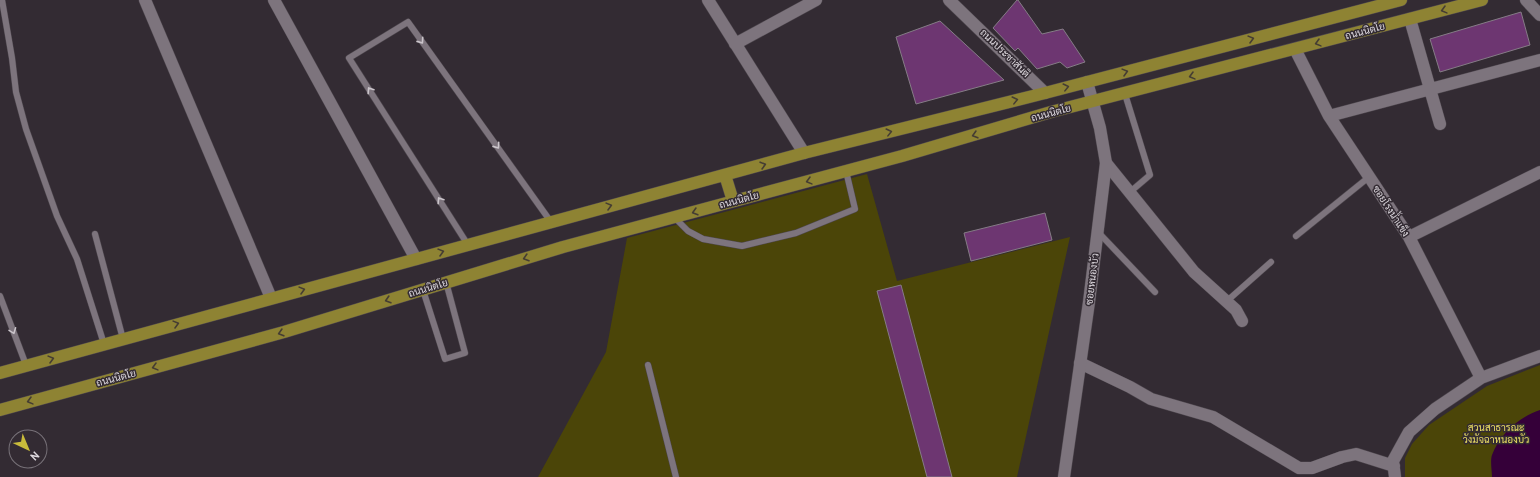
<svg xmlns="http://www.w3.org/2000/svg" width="1540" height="477" font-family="'PT Sans',Sarabun,sans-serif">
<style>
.green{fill:#4b4508}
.water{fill:#350039}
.building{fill:#6d3671;stroke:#857c86}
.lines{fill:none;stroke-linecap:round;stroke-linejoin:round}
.service-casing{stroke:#4e474e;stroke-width:7}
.minor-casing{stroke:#4e474e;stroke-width:13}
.tertiary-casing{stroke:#4e474e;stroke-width:13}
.primary-casing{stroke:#4e474e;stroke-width:13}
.service{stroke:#7d747d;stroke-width:6}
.minor{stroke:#7d747d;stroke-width:12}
.tertiary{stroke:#7d747d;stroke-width:12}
.primary{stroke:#8e8333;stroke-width:12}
.oneway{stroke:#453d33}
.oneway2{stroke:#cbc5cb}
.labels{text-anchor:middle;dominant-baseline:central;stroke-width:3;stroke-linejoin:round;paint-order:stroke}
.street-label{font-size:10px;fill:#ded9df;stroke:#332b33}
.park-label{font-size:10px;fill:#ecdf64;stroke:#332b33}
</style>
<rect width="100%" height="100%" fill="#332b33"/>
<path class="green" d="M867 174 897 281 1070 237 1017 477H538L606 352 627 238Z
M1540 365V477H1405V458L1412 444 1429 425 1487 386Z"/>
<path class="water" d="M1540 410V477H1492C1492 471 1490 461 1492 455 1500 434 1519 417 1540 410Z"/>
<path class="building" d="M1017 0H1018L1042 34 1063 29 1085 62 1067 68 1060 62 1037 69 1018 48 1015 51 993 28Z
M1521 12 1530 45 1440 72 1430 39Z
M940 21 1004 80 916 104 896 37Z
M1045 213 1052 240 971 261 964 233Z
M901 285 952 477H927L877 291Z"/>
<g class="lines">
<g class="service-casing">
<path id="service" d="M2 0 12 58 16 92 26 129 57 216 77 259 104 344
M1125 94 1150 175 1130 192
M675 218 688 231 703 239 742 246 796 233 855 209 846 171
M1098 232 1155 292
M95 234 123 339
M1296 236 1369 177
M468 245 349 58 408 22 551 222
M423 290 445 359 465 353 446 282
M0 296 26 365
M1227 301 1271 262
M648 365 676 477"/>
</g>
<g class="minor-casing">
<path id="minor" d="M145 0 271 298
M274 0 416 259
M708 0 804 153
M949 0 1045 93
M1526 0 1540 15
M1410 19 1440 124
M735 44 816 0
M1295 49 1329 116 1409 237 1481 378
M1329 116 1540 60
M1106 163 1194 272 1236 310 1242 321
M1409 237 1540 172
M1080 363 1130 387 1151 399 1213 417 1299 468H1312L1342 457 1356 454 1394 466
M1395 477 1393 461 1409 432 1435 409 1481 378 1540 356"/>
</g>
<g class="tertiary-casing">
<path id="tertiary" d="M1064 477 1089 302 1106 163 1100 128 1087 82"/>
</g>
<g class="primary-casing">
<path id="primary" d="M725 175 733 201
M0 373 804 153 1045 93 1401 0
M0 410 284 332 563 247 902 156 1051 112 1482 0"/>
</g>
<use href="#service" class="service"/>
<use href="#minor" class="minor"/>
<use href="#tertiary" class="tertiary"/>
<use href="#primary" class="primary"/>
</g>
<defs><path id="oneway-chevron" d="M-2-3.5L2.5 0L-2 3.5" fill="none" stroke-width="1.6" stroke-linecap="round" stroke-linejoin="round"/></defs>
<g class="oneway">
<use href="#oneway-chevron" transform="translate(1444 10) rotate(165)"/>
<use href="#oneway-chevron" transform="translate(1251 39) rotate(-15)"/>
<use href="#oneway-chevron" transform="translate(1318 43) rotate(165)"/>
<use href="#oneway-chevron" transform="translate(1125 72) rotate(-15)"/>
<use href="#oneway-chevron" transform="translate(1192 76) rotate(165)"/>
<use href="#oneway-chevron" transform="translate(1066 87) rotate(-14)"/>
<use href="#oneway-chevron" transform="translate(1015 100) rotate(-14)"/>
<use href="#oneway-chevron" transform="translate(889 132) rotate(-14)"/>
<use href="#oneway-chevron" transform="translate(975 135) rotate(164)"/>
<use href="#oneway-chevron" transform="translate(763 165) rotate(-16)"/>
<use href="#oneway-chevron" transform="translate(809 181) rotate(165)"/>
<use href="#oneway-chevron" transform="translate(609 206) rotate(-15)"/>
<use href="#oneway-chevron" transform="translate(695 212) rotate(164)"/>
<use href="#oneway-chevron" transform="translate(441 252) rotate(-15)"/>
<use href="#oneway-chevron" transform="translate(526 258) rotate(163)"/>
<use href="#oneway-chevron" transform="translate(302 290) rotate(-15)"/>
<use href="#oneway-chevron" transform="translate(388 300) rotate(163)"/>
<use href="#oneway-chevron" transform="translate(176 324) rotate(-15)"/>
<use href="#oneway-chevron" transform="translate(281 333) rotate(164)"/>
<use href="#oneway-chevron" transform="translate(51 359) rotate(-15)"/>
<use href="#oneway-chevron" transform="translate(155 367) rotate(165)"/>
<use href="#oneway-chevron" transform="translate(30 401) rotate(165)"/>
</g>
<g class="oneway2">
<use href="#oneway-chevron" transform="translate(421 41) rotate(55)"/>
<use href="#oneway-chevron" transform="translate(370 90) rotate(-123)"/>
<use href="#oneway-chevron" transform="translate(497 146) rotate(55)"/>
<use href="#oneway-chevron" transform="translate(440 200) rotate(-123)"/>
<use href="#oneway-chevron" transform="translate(13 331) rotate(69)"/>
</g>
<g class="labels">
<g class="street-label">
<text transform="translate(1365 31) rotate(-15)">ถนนนิตโย</text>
<text transform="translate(1005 53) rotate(44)">ถนนประชาสันติ</text>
<text transform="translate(1051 113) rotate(-15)">ถนนนิตโย</text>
<text transform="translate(739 200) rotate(-15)">ถนนนิตโย</text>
<text transform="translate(1391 211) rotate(57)">ซอยโรงน้ำแข็ง</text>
<text transform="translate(1092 279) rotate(-83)">ซอยหนองบัว</text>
<text transform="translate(428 288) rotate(-17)">ถนนนิตโย</text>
<text transform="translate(116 378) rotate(-15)">ถนนนิตโย</text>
</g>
<g class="park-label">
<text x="1496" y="427">สวนสาธารณะ<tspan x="1496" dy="12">วังมัจฉาหนองบัว</tspan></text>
</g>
</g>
<g transform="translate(28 449) rotate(136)"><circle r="19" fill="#332b33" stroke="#777178"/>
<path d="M0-3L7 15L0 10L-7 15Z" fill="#c8bb3b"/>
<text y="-6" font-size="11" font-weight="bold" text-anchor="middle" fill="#ded9df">N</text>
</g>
</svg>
